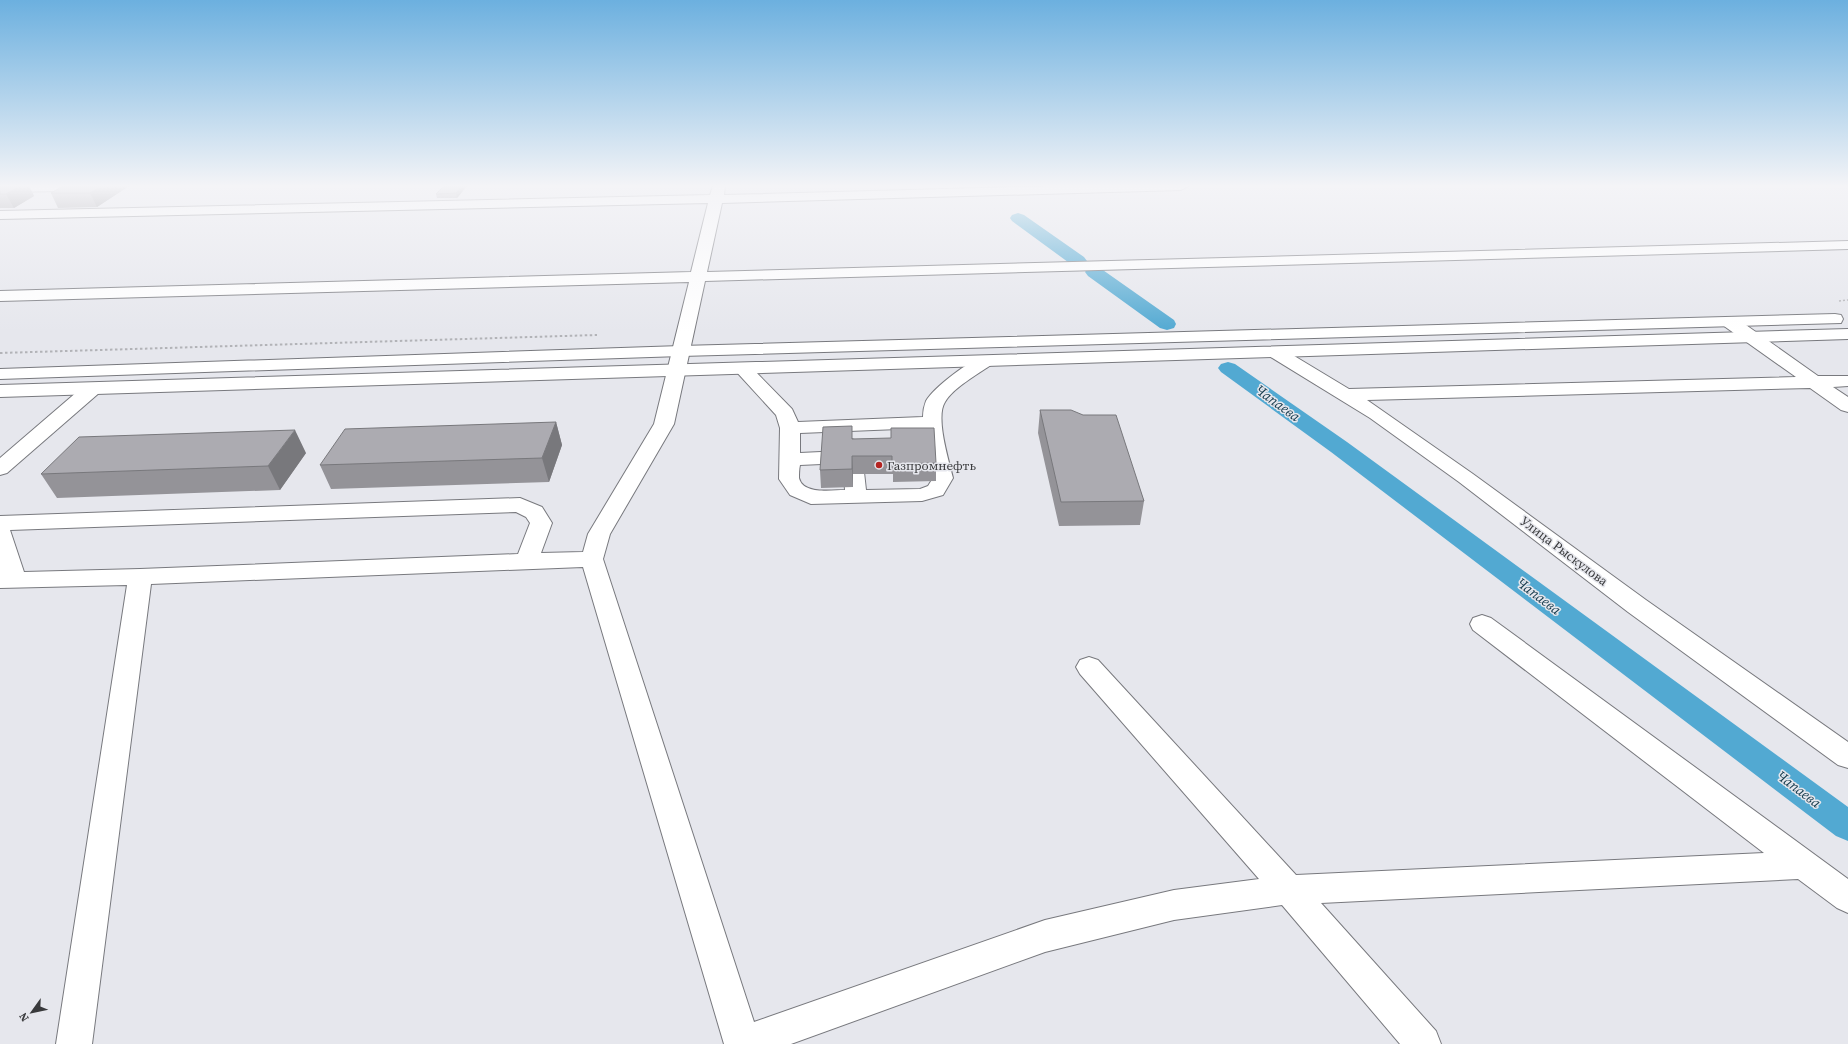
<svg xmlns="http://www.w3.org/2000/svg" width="1848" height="1044" font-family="'Source Serif 4',serif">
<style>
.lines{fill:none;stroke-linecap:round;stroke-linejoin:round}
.canal{fill:#52a9d2;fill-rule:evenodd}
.minor-casing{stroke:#78797e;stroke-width:2}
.major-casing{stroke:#78797e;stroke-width:2}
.path-far1{stroke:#b2b3b7;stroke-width:1.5;stroke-dasharray:2 2;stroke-linecap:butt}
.path{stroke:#b2b3b7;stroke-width:2;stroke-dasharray:2.5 2.5;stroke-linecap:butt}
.minor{fill:#fff;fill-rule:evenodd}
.major{fill:#fff;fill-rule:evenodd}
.wall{fill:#949398}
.shaded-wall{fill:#78787c}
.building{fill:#acabb1;stroke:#78787c}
.poi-dot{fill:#b42421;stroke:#e6e7ed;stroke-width:1.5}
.labels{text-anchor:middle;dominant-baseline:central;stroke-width:3;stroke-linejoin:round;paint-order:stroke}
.poi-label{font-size:13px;fill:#393a3c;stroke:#e6e7ed;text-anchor:start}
.street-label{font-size:13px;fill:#393a3c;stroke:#e6e7ed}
.water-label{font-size:14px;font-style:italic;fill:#153b4d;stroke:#e6e7ed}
</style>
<rect width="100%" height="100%" fill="#e6e7ed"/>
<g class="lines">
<path class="canal" d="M1018 213 1024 215 1084 257 1087 261 1084 265 1078 266 1072 265 1012 221 1010 218 1012 215Z
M1094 267 1100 268 1174 320 1176 324 1174 328 1167 330 1160 328 1088 276 1085 272 1088 268Z
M1228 362 1235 364 1347 442 1848 807V841L1836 836 1331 452 1221 372 1218 368 1221 364Z"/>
<g class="minor-casing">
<path id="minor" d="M0 186H70L71 187 64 191 0 192Z
M713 186H725L724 195 1057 186H1188L1181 190 722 203 707 272 1848 241V249L705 281 674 424 610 534 603 559 754 1022 1045 920 1174 890 1259 879 1080 674 1076 667 1080 660 1089 657 1098 660 1296 875 1764 853 1473 630 1470 624 1473 618 1482 615 1491 618 1848 879V913L1837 908 1798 879 1321 903 1436 1031 1441 1044H1400L1282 905 1174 920 1045 952 791 1044H724L583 567 151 584 92 1044H56L127 585 0 588V516L520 498 542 507 552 523 541 553 583 552 588 534 654 424 689 282 0 301V291L691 272 708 203 0 219V211L710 195ZM516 512 526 517 530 523 518 554 140 569 24 572 10 530Z
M1730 317 1736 318 1818 376H1848V386L1833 387 1848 397V412L1841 410 1810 388 1367 400 1473 474 1646 600 1848 742V768L1838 765 1628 612 1459 482 1370 418 1269 356 1266 352 1269 348 1275 347 1281 348 1349 389 1796 377 1724 326 1722 322 1724 318Z
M985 356 991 357 994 361 991 365C978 374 953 388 945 402 935 417 949 461 953 478L943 495 922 501 811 504 790 495 779 479 780 428 776 415 733 368 736 364 742 363 748 364 792 409 798 422 923 417C923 411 924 406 926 401 934 387 970 360 985 356ZM923 428 933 478 928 486 920 489 866 490 861 445 858 441 851 439 844 441 841 445 842 451 800 453V433ZM843 463 845 490C832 490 803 495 799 478 799 474 799 469 800 465Z
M92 383 99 385 101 389 99 393 7 473 0 475V458L85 385Z"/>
</g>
<g class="major-casing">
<path id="major" d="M1835 314 1841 315 1843 319 1841 323 681 356 0 379V369L681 346Z
M1848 329V339L0 397V385Z"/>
</g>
<path class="path-far1" d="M1839 301 1848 300"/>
<path class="path" d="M0 353 597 335"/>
<use href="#minor" class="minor"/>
<use href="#major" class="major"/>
</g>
<path class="wall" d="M0 186H29L34 196 14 208H0Z
M129 186 97 207 58 208 51 193Z
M467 186 457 198H437L436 194Z
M1040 410 1144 501 1140 525 1059 526 1038 433Z
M556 422 562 445 549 482 331 489 320 465Z
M853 439 936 463V481L893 482V474H853V487L821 488 820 470Z
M306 453 280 490 57 498 41 474Z"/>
<path class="shaded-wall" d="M19 186H29L34 196 14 208 6 194Z
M101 186H129L97 207 90 193Z
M462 186H467L457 198 456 193Z
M556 422 562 445 549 482 542 458Z
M295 430 306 453 280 490 268 466Z
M852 456 853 474V487L852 469Z"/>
<path class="building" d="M0 186H19L6 194H0Z
M63 186H101L90 193H51Z
M444 186H462L456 193 436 194Z
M1040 410H1071L1083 415H1116L1144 501 1061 502Z
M556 422 542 458 320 465 345 429Z
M852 426V439L891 438V428H934L936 463 892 464V456H852V469L820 470 823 427Z
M295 430 268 466 41 474 79 437Z"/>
<linearGradient id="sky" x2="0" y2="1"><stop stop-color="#6cb0df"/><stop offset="0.56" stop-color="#f4f4f7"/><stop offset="1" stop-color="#f4f4f7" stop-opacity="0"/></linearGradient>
<rect width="1848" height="332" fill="url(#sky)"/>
<circle class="poi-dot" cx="879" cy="465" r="4"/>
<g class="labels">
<g class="poi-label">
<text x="887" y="465">Газпромнефть</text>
</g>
<g class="street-label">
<text transform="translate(1564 551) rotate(37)">Улица Рыскулова</text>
</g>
<g class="water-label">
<text transform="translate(1278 403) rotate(36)">Чапаева</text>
<text transform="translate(1539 596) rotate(37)">Чапаева</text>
<text transform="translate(1799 789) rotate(37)">Чапаева</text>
</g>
</g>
<g transform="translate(32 1012) rotate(237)" stroke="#e6e7ed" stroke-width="3" paint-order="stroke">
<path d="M0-3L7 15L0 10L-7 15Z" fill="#393a3c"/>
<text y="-6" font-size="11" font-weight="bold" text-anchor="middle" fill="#393a3c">N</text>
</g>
</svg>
